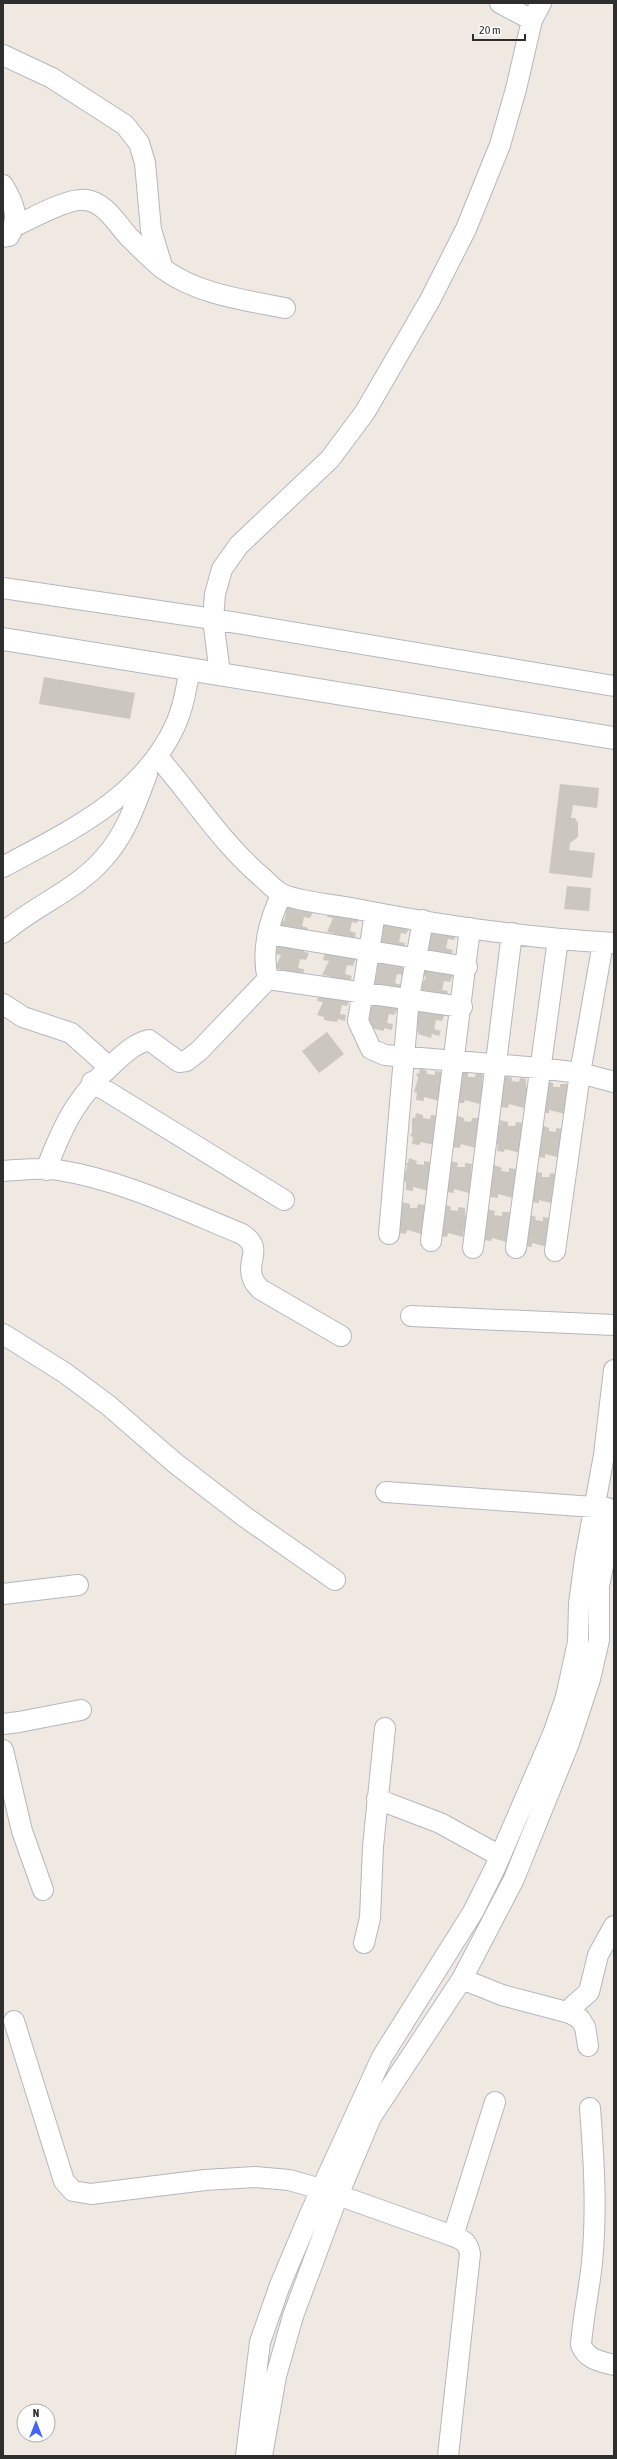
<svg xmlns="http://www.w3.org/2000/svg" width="617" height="2459" font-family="'Asap Condensed',sans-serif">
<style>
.building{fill:#cbc7bf}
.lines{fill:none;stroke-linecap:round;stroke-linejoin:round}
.minor-casing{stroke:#b4b7c1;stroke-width:22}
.tertiary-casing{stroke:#b4b7c1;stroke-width:24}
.minor{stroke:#fff;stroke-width:20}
.tertiary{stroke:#fff;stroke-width:22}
</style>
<rect width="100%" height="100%" fill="#efe9e1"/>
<path class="building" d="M44 677 135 693 130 719 39 704Z
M560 784 599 788 597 808 573 805 571 818H575L578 823V837L570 843 569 850 595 853 592 878 549 873Z
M567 886 591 888 589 911 564 909Z
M282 904 313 912 310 918 304 917 302 926 308 928 307 933 279 926 281 921H284L286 913 280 912Z
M329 909 360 916 357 923 352 922 350 931 356 933 355 938 347 936 346 939 333 936 334 933 327 932 333 918 327 917Z
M379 920 410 927 406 934 401 933 399 942 405 943 404 949 376 942Z
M426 926 457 933 454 940 448 939 446 948 453 950 451 955 430 953V950L424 949Z
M286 945 290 946 289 948 304 949V952L309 953 306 960 300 959 298 968 304 969 303 975 282 973V970L275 968 281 955 276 954 278 946 285 947Z
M325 952 352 955 351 958 356 959 353 966 347 965 345 974 352 976 350 981 343 979 342 983 329 979 330 976 322 975 329 961 323 960Z
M374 961 401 965V967L406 969 402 975 397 974 395 983 401 985 400 990 372 984 378 971 372 969Z
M422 967 453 975 450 982 444 981 442 990 448 991 447 996 419 990 426 977 420 975Z
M319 993 350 999 347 1006 342 1005 340 1014 346 1015 345 1021 338 1019 337 1022 324 1020V1017L317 1015 323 1002 317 1001Z
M367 1001 398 1008 394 1015 389 1014 387 1023 393 1024 392 1030 384 1028V1031L370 1028 371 1025 364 1023 365 1018H369L370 1010 365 1009Z
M414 1007 445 1014 442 1021 436 1020 434 1029 441 1031 439 1036 432 1034 431 1038 418 1034V1031L412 1030 418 1016 412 1015Z
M327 1032 344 1054 319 1073 302 1051Z
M420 1068 427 1071V1074L435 1075V1071L442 1072 441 1079 445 1080 439 1101 424 1097V1101L416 1100 417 1093 414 1092 418 1078 416 1073 419 1074Z
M460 1071 468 1073V1077H475L476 1073 483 1074 482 1082H485L484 1096H481L480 1104 465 1100 464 1103H457Z
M504 1075 512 1078V1081L519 1082 520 1078 526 1079V1087H529L528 1101H525L524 1108 509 1104 508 1108 501 1107 502 1100H499Z
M545 1081 553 1083V1087H560V1084H567V1092H570L565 1114 549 1110V1113H542Z
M416 1113 423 1115V1118L430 1119 431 1115 438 1116 435 1145 420 1142V1145L412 1144 413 1137 410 1136 412 1133V1118H415Z
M456 1115 464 1118V1121L471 1122 472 1118H479L478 1126H481L476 1148 461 1144 460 1148 453 1147Z
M500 1120 508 1122V1126H515L516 1122 523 1123 520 1153 505 1149 504 1152 497 1151 498 1144H495L497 1140V1125H500Z
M541 1125 549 1128V1131L556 1132V1128L563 1129 561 1158 545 1154V1158L538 1157Z
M409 1158 417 1161 416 1164 424 1165V1161L431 1162 429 1191 413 1187V1191L406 1190V1182H403L407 1167 406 1163H408Z
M450 1161 458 1163 457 1167H465V1163L472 1164 471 1172H475L473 1186H470L469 1193 454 1189V1193L446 1192Z
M494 1165 502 1168 501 1171 509 1172V1168L516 1169 515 1176 519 1177 513 1198 498 1194V1198L490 1197 491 1189H488L491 1170 493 1171Z
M534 1171 542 1173V1177H549L550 1173 557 1174 554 1204 539 1200V1203L531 1202Z
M402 1202 410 1204V1208H417L418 1204 425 1205 424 1213H427L422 1234 407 1230 406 1234 399 1233 400 1226H397L399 1207H402Z
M443 1204 451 1207 450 1210 458 1211V1207L465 1208V1215L468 1216 467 1230 464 1229 463 1237 448 1233 447 1237 440 1236Z
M487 1209 495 1211 494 1215 502 1216V1212H510L509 1220H512L511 1234H508L507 1242 492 1238 491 1241 484 1240Z
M528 1214 536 1217 535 1220 543 1221V1217L550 1218 548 1247 532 1243V1247L525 1246Z"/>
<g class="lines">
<g class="minor-casing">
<path id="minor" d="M500 3 532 20
M3 55 52 78 125 125 139 143 145 163 151 230 162 266
M3 185C13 202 21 218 9 236L3 237
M15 226C33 218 67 198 86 200 106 203 116 223 129 237 139 247 151 259 162 268 196 294 244 300 285 308
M3 588 213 619 614 686
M220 674 213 619 215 594 222 569 239 545 330 459 365 412 430 300 466 229 500 145 516 89 532 20 541 3
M157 756C193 797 222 844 264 879 269 884 276 891 282 894 296 901 334 905 351 908 437 925 526 938 614 943
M3 867C69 831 140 799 174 728 183 710 186 689 190 669
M282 894C269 919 261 952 268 979L462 1007
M375 913 358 1021 371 1049 385 1055 539 1068 580 1073 614 1082
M3 933C34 906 77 890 104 858 126 834 136 803 147 774
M268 934 467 967
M3 1004 23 1017 71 1033 109 1067
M92 1082 284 1200
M46 1170C64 1122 78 1095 116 1061 126 1052 136 1043 149 1040L179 1062 186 1061 199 1051 268 979
M3 1171C21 1170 40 1167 58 1170 122 1180 183 1210 242 1234 265 1250 245 1260 253 1279 254 1283 258 1286 260 1289L341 1336
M389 1234 409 998 423 920
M431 1241 470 928
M473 1248 512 933
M516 1248 558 939
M555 1251 580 1073 603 943
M411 1316 614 1325
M3 1334 65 1373 108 1405 175 1463 245 1517 335 1580
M386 1492 607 1508
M3 1594 78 1585
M3 1724 19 1722 81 1710
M3 1750 22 1831 43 1890
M377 1799 440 1823 500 1856
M364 1943 370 1918 373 1847 385 1728
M462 1979 502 1995 570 2013 580 2019 585 2027 588 2046
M570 2013 573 2006 589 1992 598 1955 614 1926
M14 2021 64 2181 73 2191 91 2194 205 2180 255 2177 289 2180 321 2189 453 2236C463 2240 468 2242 470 2254L448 2456
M590 2108C594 2160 597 2212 592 2263 589 2291 583 2317 581 2345 587 2360 600 2361 614 2365
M453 2236 495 2102
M246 2456 260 2342 280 2285 310 2214 382 2057 473 1912 495 1868 553 1734 566 1697 578 1642 579 1604 585 1559 604 1455 614 1370
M262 2456 276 2376 293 2316 338 2195 371 2117 462 1979 514 1879 569 1743 590 1679 599 1640V1586L614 1511"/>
</g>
<g class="tertiary-casing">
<path id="tertiary" d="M3 639 614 738"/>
</g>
<use href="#minor" class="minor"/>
<use href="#tertiary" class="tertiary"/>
</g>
<rect width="617" height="2459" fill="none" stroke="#2e2e2e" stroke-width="8"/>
<g transform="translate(36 2423)"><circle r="19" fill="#ffffff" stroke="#ababab"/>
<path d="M0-3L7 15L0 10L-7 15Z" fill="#4264fb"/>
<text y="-6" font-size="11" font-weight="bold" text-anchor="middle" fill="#2e2e2e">N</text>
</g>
<path d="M473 34v6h52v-6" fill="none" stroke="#2e2e2e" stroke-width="2"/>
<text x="479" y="34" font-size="12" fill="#2e2e2e" stroke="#ffffff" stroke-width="3" paint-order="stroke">20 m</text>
</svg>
